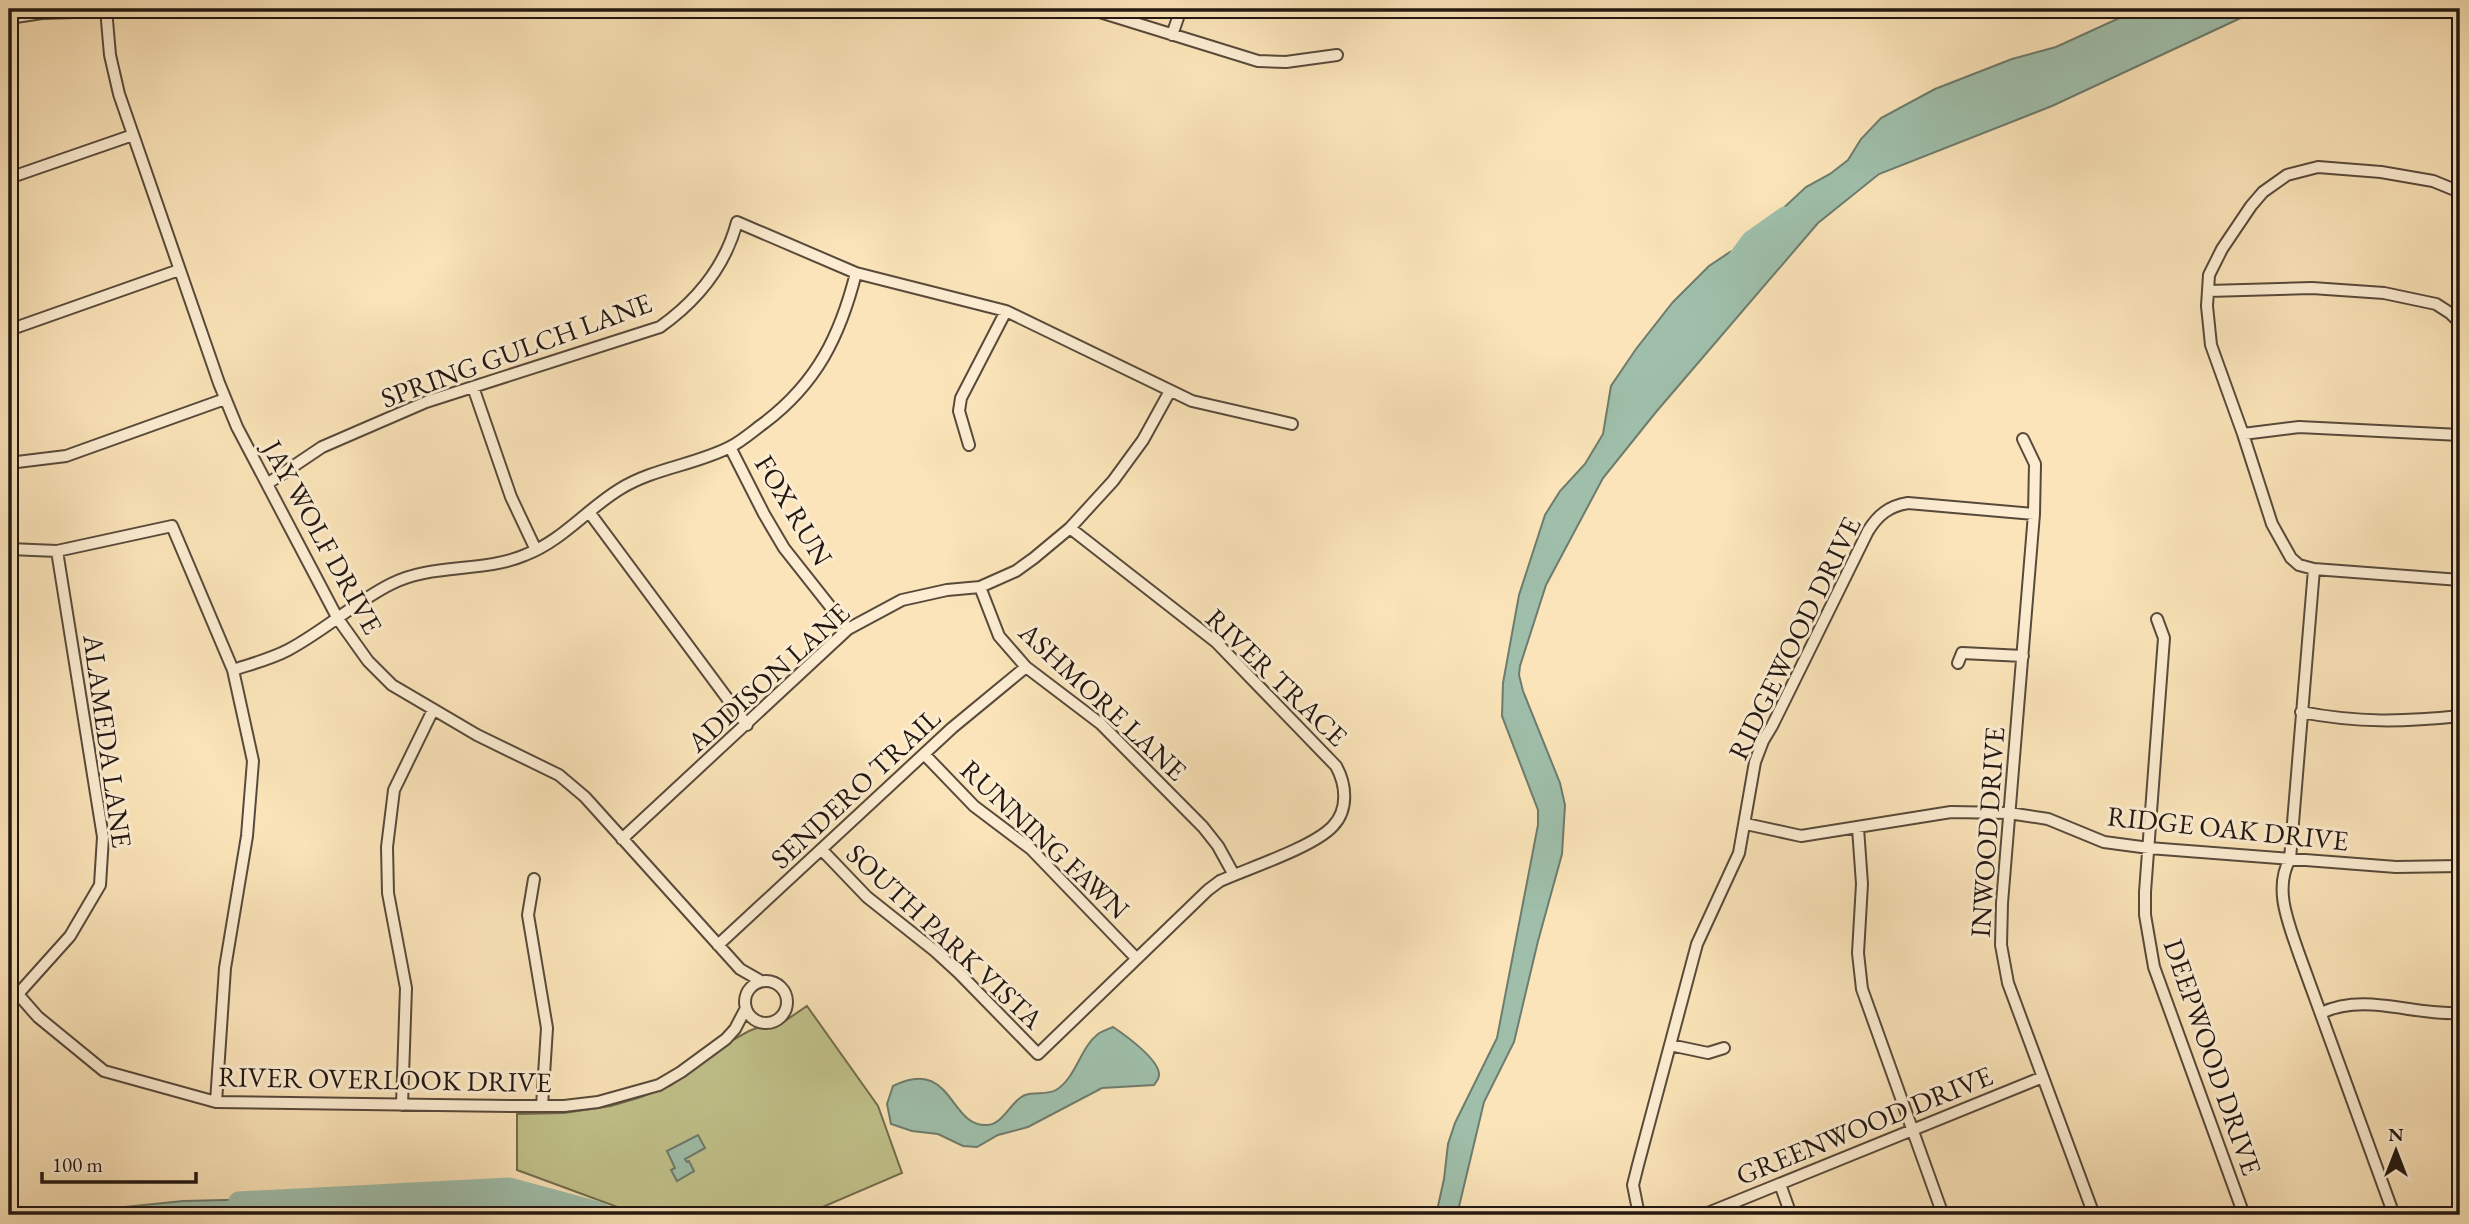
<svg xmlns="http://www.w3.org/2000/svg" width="2469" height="1224" font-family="'EB Garamond',serif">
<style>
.green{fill:#c2c38c;stroke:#726d4e;stroke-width:2}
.water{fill:#9fbfab;stroke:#6d7c6d;stroke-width:2}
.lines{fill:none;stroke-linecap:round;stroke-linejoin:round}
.river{stroke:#9fbfab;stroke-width:19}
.minor-casing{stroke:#584a3b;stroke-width:14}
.minor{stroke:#fcedd2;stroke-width:10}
.labels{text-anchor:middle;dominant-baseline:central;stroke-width:6;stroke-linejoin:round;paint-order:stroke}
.street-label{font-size:28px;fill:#221711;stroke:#fcedd2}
</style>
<rect width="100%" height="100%" fill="#fbe4b9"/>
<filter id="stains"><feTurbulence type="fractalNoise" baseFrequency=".00286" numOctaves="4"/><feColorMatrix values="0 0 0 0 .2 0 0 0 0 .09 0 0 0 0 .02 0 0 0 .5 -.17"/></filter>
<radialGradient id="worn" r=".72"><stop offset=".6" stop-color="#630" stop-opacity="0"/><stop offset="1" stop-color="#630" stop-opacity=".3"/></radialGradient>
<path class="green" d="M807 1006 878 1106 902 1173 804 1215H639L517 1170V1114L564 1113 611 1106 641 1097 671 1085 729 1042 749 1031 762 1026 779 1025Z"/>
<path class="water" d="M2139 9H2260L2052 106 1879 174 1818 223 1656 412 1603 478 1546 585 1520 666 1519 675 1523 691 1560 783 1565 805 1562 854 1538 941 1514 1042 1484 1102 1457 1215H1436L1444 1179 1448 1144 1455 1123 1497 1038 1538 825V810L1502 716 1503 683 1519 595 1545 515 1560 491 1585 464 1603 434 1611 386 1636 349 1673 302 1709 266 1730 252 1750 246 1756 241 1778 213 1806 187 1830 174 1848 160 1861 139 1881 118 1935 89 2012 59 2056 47Z
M1113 1027C1125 1035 1160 1060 1159 1075 1159 1079 1156 1082 1154 1085L1102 1088 1028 1127 998 1135 977 1147 963 1146 938 1134 912 1131 891 1124 887 1104 893 1086C953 1056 948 1127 987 1125 1002 1124 1009 1106 1020 1098 1029 1090 1046 1096 1056 1090 1076 1078 1080 1048 1098 1034 1102 1031 1108 1029 1113 1027Z
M698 1135 705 1148 685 1159 687 1162 689 1161 694 1171 677 1181 671 1170 675 1168 667 1151Z
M444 1191 513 1193 567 1200 605 1215H47L183 1201 306 1198Z"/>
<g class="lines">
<path class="river" d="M1731 267 1751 240 1785 216
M238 1201 509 1187 598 1211 606 1215"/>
<g class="minor-casing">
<path id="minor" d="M106 9 110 55 119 94 219 383 237 427 338 619 368 661 392 685 477 735 559 775 585 797 740 969 761 981
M1090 9 1258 61 1286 62 1337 55
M9 18 42 13 106 11
M1172 35 1181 9
M9 178 133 135
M2460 192 2433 181 2381 172 2318 167 2287 175 2263 192 2251 206 2222 249 2209 275 2207 306 2211 345 2243 434 2272 524 2291 558 2299 565 2314 569 2460 580
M2208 291 2312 288 2384 293 2436 304 2450 313 2460 323
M9 330 179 270
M473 387 511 497 536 550
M2243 434 2299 427 2460 435
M2023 439 2035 464 2034 514 2002 903 2001 945 2008 983 2094 1215
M969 445 959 411 961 398 1006 311
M730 447 764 514 784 548 848 629
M9 463 66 456 225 399
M267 484 322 447 426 402 660 327C698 300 725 267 737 222L856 273 1006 311 1192 401 1292 424
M589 512 747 725
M9 549 57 551 172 526 233 670 253 761 247 836 225 968 216 1102
M2314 569 2290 859C2273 889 2289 924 2299 954L2394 1215
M980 587 999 636 1026 667 1101 724 1203 827 1218 846 1234 875
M2157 619 2164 638 2145 892V915L2154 967 2244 1215
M1958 663 1962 653 2023 656
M233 670C251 664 271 659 288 650 324 631 355 602 391 584 431 563 483 573 525 555 562 541 587 509 620 489 654 468 695 465 730 447 742 441 753 431 764 423 817 383 840 336 856 273
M2301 712C2358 723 2403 722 2460 716
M924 754 974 806 1031 849 1136 958
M1746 824 1801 836 1951 812 2009 813 2048 819 2104 842 2149 848 2396 867 2460 866
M1858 828 1862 884 1858 953 1862 989 1943 1215
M622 839 848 629 902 600 947 590 980 587 1016 571 1034 558 1070 528 1113 481 1143 440 1170 391
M822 850 867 897 935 951 959 973 1038 1054 1208 890 1220 881C1249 868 1314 847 1333 826 1349 809 1346 784 1336 766L1216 642 1070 528
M534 879 528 915 547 1028 542 1106
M718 945 952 728 1026 667
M745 1002a21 21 0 1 1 42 0a21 21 0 1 1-42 0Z
M9 984 38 1017 104 1071 216 1102 513 1106H564L598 1102 659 1085 681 1072 726 1039 735 1029 746 1008
M18 994 70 936 100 885 103 837 57 551
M2321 1013C2366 992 2413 1016 2460 1013
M1670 1045 1708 1053 1724 1048
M402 1105 406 988 388 893 387 847 394 790 433 710
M1780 1184 1791 1215
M1639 1215 1633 1185 1638 1165 1697 944 1739 853 1755 762 1763 741 1772 726 1868 531C1878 515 1889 506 1908 503L2034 514
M1703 1215 2043 1077"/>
</g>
<use href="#minor" class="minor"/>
</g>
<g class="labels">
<g class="street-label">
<text transform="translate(516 350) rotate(-20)">SPRING GULCH LANE</text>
<text transform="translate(794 510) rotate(59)">FOX RUN</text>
<text transform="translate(323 537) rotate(61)">JAY WOLF DRIVE</text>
<text transform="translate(1794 638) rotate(-64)">RIDGEWOOD DRIVE</text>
<text transform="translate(768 677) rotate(-42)">ADDISON LANE</text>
<text transform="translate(1277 677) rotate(44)">RIVER TRACE</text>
<text transform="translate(1103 701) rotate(43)">ASHMORE LANE</text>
<text transform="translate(108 741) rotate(82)">ALAMEDA LANE</text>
<text transform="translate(855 788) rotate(-43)">SENDERO TRAIL</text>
<text transform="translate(2228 828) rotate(6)">RIDGE OAK DRIVE</text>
<text transform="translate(1987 832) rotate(-86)">INWOOD DRIVE</text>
<text transform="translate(1045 839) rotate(43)">RUNNING FAWN</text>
<text transform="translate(945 936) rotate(43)">SOUTH PARK VISTA</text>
<text transform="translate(2213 1057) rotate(71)">DEEPWOOD DRIVE</text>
<text transform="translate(385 1079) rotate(1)">RIVER OVERLOOK DRIVE</text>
<text transform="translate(1864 1125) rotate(-22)">GREENWOOD DRIVE</text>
</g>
</g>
<rect width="2469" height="1224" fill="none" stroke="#fbe4b9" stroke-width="35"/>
<rect x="10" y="10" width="2448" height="1203" fill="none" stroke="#221711" stroke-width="3.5"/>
<rect x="18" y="18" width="2434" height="1189" fill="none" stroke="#221711" stroke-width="2"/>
<g transform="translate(2396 1151)" stroke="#fcedd2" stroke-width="5" paint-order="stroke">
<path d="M0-5L12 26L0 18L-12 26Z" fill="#221711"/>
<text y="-10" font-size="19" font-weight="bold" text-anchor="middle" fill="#221711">N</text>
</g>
<path d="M42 1172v10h154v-10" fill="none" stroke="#221711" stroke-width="3.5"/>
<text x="52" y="1172" font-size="21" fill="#221711" stroke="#fcedd2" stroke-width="5" paint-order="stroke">100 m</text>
<rect width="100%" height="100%" filter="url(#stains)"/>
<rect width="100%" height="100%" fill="url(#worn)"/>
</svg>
